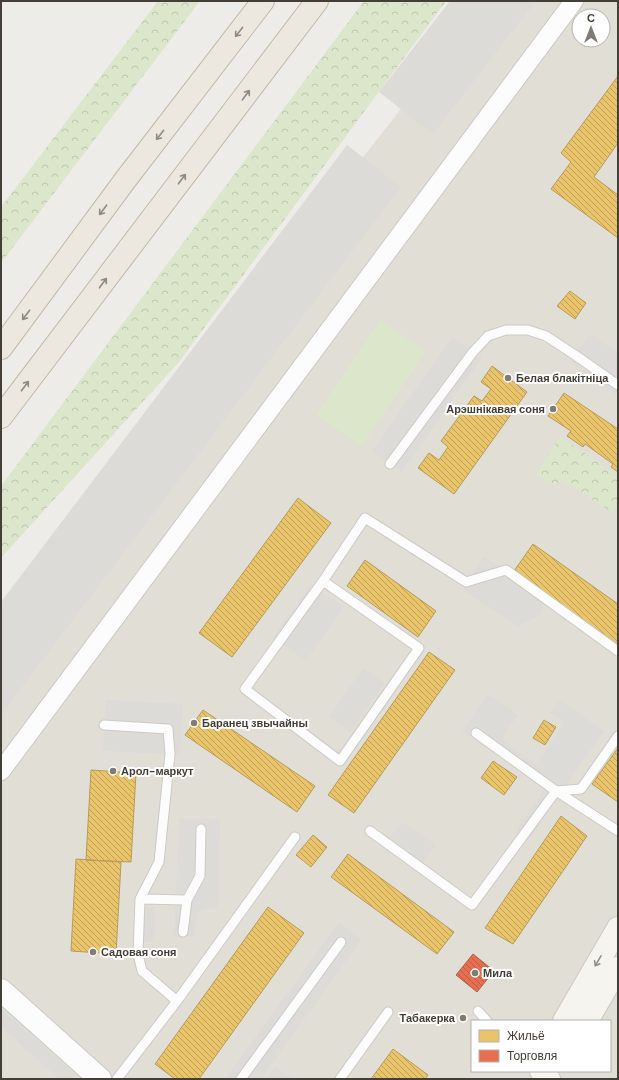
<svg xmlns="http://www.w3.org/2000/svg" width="619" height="1080" font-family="'DM Sans',sans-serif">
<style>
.residential{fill:#e1ded6;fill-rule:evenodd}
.grass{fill:#dce6cb}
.forest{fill:url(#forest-crowns)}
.parking{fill:#dddbd8}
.homes{fill:url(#homes-back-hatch);stroke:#b79c5a}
.shops{fill:url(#shops-back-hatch);stroke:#b66049}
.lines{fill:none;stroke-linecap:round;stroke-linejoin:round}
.service-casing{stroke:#cccac6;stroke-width:11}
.minor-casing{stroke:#cccac6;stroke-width:20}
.tertiary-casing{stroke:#cccac6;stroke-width:24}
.secondary-casing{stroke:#ccc9c0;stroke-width:24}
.trunk-casing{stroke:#c4b8a6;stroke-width:24}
.service{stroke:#fcfcfc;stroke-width:9}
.minor{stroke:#fcfcfc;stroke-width:18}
.tertiary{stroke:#fcfcfc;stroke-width:22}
.secondary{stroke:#f5f4ef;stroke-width:22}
.trunk{stroke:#ece8df;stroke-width:22}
.oneway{stroke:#8f8a82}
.oneway2{stroke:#939089}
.poi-dot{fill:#7f7b75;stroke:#fff;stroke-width:1.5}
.labels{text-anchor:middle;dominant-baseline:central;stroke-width:4;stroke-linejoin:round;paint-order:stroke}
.poi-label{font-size:11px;font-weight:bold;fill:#433e36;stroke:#fff;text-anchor:start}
</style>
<defs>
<pattern id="forest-crowns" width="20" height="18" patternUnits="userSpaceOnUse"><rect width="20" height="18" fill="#dce6cb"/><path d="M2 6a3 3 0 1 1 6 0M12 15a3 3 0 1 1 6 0" fill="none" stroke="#bec6af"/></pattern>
<pattern id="homes-back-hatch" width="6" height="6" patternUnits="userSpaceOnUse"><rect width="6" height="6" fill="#e9c46a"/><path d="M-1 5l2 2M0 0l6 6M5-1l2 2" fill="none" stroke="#bea158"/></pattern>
<pattern id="shops-back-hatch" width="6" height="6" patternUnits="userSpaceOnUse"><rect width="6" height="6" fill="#e76f51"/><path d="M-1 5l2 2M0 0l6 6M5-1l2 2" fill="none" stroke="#bd5d44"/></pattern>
</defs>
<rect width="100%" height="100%" fill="#eeece9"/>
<path class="residential" d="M486 1H618V1079H1V617ZM579 16H603V40H579ZM472 1021H610V1071H472Z"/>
<path class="grass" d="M380 320 426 351 362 446 316 415Z"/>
<path class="forest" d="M158 1H200L1 263V207Z
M364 1H446L179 362 1 558V486Z
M560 437 618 475V505L613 513 562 480 554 486 536 474Z"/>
<path class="parking" d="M450 1H536L433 134 379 92Z
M347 145 401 187 1 715V602Z
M590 334 618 353V396L570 362Z
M452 337 482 358 402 472 372 451Z
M484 556 544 597 542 614 518 626 463 590Z
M311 584 344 607 306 661 273 637Z
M363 668 385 683 350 732 329 717Z
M488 694 518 715 501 739 536 764 564 722 550 712 559 700 604 731 530 838 517 829 545 788 462 731Z
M106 700 183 704 180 755 103 751Z
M179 818 220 819 218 910 206 908 198 912 195 936 174 937Z
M402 822 436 845 423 863 390 838Z
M136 907H155L154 942H136Z
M339 922 361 940 261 1079H225Z
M1 1008 75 1074 71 1079H59L1 1027Z
M275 1066 293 1079H266Z"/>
<path class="homes" d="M618 76V143L594 177 618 195V238L551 189 571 162 561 153Z
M570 291 586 303 575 319 557 306Z
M492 366 527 392 454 494 418 468 429 453 439 460 448 447 441 441 474 396 482 401 491 389 481 382Z
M564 393 618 429V472L611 467 613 464 585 444 583 447 567 436 571 431 548 416Z
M298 498 331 523 232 657 199 633Z
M533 544 618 604V645L514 571Z
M365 560 436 611 418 637 347 586Z
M429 652 455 670 354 813 328 795Z
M203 710 315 786 297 812 185 735Z
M544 720 556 727 545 745 533 738Z
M618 748V802L592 784Z
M493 761 517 777 504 795 481 778Z
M91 770 136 773 131 862 86 860Z
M561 816 587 836 513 944 485 928Z
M313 835 327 847 311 867 296 855Z
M348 854 454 932 437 954 331 877Z
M76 859 121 862 116 954 71 951Z
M268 907 304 933 199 1079H175L155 1064Z
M393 1049 428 1075 425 1079H371Z"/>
<path class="shops" d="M473 954 494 971 477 992 456 975Z"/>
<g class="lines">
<g class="service-casing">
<path id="service" d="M390 464 473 352 488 336 506 330H528L546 336 575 355 618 385
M323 581 419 648 340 761 245 689 323 581 365 518 466 582 506 570 618 651
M104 725 168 729 170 754 159 862 140 899 138 954 142 971 177 1001
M618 736 581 789 556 791 618 831
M370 831 472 905 556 791 476 733
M140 899 187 900
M183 932 187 900 200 876 201 829
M478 1011 487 1021
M117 1079 177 1001 295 837
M241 1079 341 942
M340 1079 388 1012"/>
</g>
<g class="minor-casing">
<path id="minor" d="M1 771 574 1"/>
</g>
<g class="tertiary-casing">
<path id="tertiary" d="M1 990 100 1079"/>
</g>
<g class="secondary-casing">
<path id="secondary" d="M564 1021 618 928
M587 1021 618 968
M541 1071 549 1079"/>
</g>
<g class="trunk-casing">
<path id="trunk" d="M1 348 126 179 263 1
M1 417 317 1"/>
</g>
<use href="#service" class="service"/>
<use href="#minor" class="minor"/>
<use href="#tertiary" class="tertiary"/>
<use href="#secondary" class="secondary"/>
<use href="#trunk" class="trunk"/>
</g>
<defs><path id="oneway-shaft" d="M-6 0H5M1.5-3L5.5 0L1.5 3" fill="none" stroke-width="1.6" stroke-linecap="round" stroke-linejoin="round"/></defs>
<g class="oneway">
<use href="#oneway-shaft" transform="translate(239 32) rotate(128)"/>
<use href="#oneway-shaft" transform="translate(246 95) rotate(-53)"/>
<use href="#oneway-shaft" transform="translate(160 135) rotate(128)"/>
<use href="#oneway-shaft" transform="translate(182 179) rotate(-53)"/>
<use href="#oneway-shaft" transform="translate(103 210) rotate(127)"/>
<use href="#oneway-shaft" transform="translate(103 283) rotate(-53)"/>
<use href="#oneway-shaft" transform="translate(26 315) rotate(127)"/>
<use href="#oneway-shaft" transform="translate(25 386) rotate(-53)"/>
</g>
<use class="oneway2" href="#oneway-shaft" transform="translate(598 961) rotate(120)"/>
<g class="poi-dot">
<circle cx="508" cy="378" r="4"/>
<circle cx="553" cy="409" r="4"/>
<circle cx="194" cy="723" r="4"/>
<circle cx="113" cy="771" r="4"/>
<circle cx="93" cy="952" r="4"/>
<circle cx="475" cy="973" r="4"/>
<circle cx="463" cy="1018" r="4"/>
</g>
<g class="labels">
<g class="poi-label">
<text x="516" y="378">Белая блакітніца</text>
<text x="545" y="409" text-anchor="end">Арэшнікавая соня</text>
<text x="202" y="723">Баранец звычайны</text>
<text x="121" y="771">Арол-маркут</text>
<text x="101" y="952">Садовая соня</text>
<text x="483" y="973">Мила</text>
<text x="455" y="1018" text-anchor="end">Табакерка</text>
</g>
</g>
<rect width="619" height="1080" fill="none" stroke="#433e36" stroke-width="4"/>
<rect x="471" y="1020" width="140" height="52" fill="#ffffff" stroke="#b4b2af"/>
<rect x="479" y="1030" width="20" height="12" fill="#e9c46a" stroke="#b4b2af"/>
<text x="507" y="1040" font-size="12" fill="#433e36">Жильё</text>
<rect x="479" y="1050" width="20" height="12" fill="#e76f51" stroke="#b4b2af"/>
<text x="507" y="1060" font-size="12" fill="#433e36">Торговля</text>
<g transform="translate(591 28)"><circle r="19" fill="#ffffff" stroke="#b4b2af"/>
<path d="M0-3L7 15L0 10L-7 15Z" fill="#7f7b75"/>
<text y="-6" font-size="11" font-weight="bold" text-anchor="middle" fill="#433e36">С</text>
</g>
</svg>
